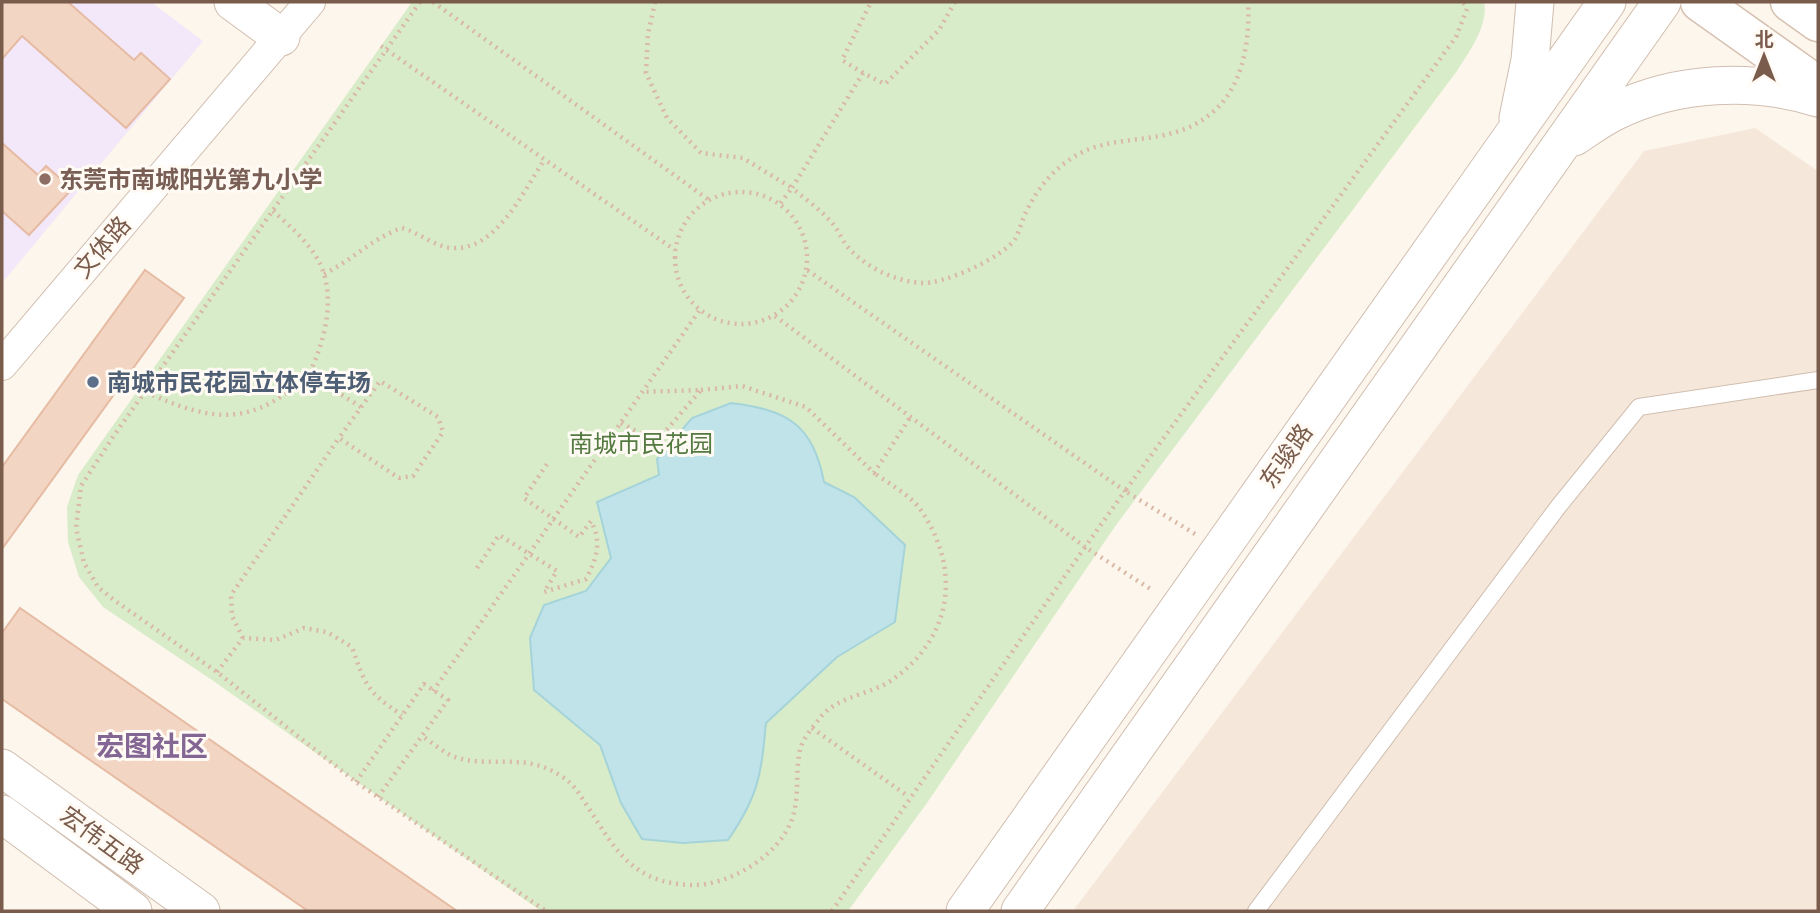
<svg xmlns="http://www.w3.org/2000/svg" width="1820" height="913" font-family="'DM Sans','Noto Sans SC',sans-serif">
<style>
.residential{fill:#f5e8da}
.education{fill:#f3e8fa}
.green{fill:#d8ecc9}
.water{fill:#bfe3e8;stroke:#a5d3da;stroke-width:2}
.building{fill:#f3d5c3;stroke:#e6bba3;stroke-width:2}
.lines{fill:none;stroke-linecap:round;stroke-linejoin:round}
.service-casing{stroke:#d1beb0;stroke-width:18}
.minor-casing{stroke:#d1beb0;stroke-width:32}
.tertiary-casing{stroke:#d1beb0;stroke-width:39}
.secondary-casing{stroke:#d6c0b0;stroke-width:41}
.path{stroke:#d9b8a5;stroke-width:4.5;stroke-dasharray:2 5;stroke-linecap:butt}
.service{stroke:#fff;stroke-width:16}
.minor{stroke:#fff;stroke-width:30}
.tertiary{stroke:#fff;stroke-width:37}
.secondary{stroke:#fff;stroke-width:38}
.education-dot{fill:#8d6e63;stroke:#fffaf3;stroke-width:2.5}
.service-dot{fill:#5c6f8a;stroke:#fffaf3;stroke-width:2.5}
.labels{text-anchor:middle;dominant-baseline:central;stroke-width:6;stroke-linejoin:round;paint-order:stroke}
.education-label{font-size:24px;font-weight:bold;fill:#785e54;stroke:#fffaf3;text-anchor:start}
.street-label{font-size:24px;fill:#7a5c4d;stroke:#fffaf3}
.service-label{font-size:24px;font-weight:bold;fill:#4e5e75;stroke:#fffaf3;text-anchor:start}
.park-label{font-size:24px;fill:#537a41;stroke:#fffaf3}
.quarter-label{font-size:28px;font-weight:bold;fill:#846695;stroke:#fffaf3}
</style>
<rect width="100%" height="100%" fill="#fdf6ec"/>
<path class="residential" d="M1755 128 1818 171V911H1073L1644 151Z"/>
<path class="education" d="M2 2H151L203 41 2 283Z"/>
<path class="green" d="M412 2H1484C1489 25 1469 52 1457 71L1116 525 927 803 848 911H541L212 680 103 607 79 577 68 542 67 507 78 475Z"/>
<path class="water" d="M731 403C786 410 813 423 824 482L854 497 905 545 895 622 837 657 766 723C761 775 759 795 728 840L683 843 642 839 621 803 600 745 534 690 530 638 544 605 586 591 611 558 597 502 659 475 657 459 692 418Z"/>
<path class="building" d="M2 2H68L134 60 141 53 170 79 126 128 22 36 2 59Z
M2 143 38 175 46 166 72 189 29 235 2 211Z
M145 270 184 298 2 549V467Z
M20 608 457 911H308L2 699V633Z"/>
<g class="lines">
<g class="service-casing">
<path id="service" d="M1256 911 1558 507 1639 407 1818 380"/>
</g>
<g class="minor-casing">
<path id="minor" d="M2 365 310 2"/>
</g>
<g class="tertiary-casing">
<path id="tertiary" d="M233 2 281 37
M1518 118 1530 60 1535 2
M1574 137C1588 128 1601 118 1616 111 1678 81 1753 78 1818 98
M2 768 201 911
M2 814 133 911
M965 911 1607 2
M1020 911 1662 2"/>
</g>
<g class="secondary-casing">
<path id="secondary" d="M1700 2 1818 86
M1790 2 1818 22"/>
</g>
<path class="path" d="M420 2 115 434 81 486 76 528 84 563 98 587 114 600 217 672 356 782 546 911
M433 2 709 200
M655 2 648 34 646 73 667 118 701 153 743 158 792 188 779 205
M955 2 939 30 885 84 863 73 792 188C805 199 821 210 832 223 838 229 841 238 846 245 865 267 892 280 920 283 943 285 1002 258 1015 239 1020 231 1022 219 1027 210 1038 188 1052 171 1072 158 1116 129 1171 151 1215 110 1244 84 1250 38 1248 2
M381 46 675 250
M863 73 842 60 871 2
M675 258a66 66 0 1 1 132 0a66 66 0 1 1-132 0Z
M273 211C291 227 317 249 324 274 334 306 323 345 309 374L361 407
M324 274C351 261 374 237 402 228 418 232 435 247 452 248 497 251 523 191 545 159
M775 316 1085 547 1125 491 807 270
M701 390 742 386 806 407 874 473 911 416
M146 392C213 423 253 427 309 374
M621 423 656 442 701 390 642 392
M1195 534 1125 491 1456 37 1467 9 1463 2
M477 568 499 535 557 571 544 592 586 579C597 558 602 542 591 521L579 537 524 498 547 464
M243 638 232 616 231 595 339 438 399 478 413 476 443 432 438 417 380 381 339 438
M217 672 243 638 276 640 304 628 327 632 352 647C365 685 368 693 402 715
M433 691 699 311
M812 728 909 797
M356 782 424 684 448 700 422 736C433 743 446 755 458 758 493 768 525 752 561 776 574 784 580 795 588 807 616 851 633 883 691 885 729 886 779 856 792 819 800 796 795 773 800 750 802 740 812 728 819 719 836 696 870 695 892 680 953 637 962 569 920 509 910 495 888 483 874 473
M378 797 422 736
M832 911 1085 547 1152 590"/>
<use href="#service" class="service"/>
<use href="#minor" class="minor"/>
<use href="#tertiary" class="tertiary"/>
<use href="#secondary" class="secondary"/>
</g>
<circle class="education-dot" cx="45" cy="179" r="7"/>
<circle class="service-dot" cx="93" cy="382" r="7"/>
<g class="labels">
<g class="education-label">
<text x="59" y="179">东莞市南城阳光第九小学</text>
</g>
<g class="street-label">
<text transform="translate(102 247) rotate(-49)">文体路</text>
<text transform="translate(1286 456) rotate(-55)">东骏路</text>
<text transform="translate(102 840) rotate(36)">宏伟五路</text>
</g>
<g class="service-label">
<text x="107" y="382">南城市民花园立体停车场</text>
</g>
<g class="park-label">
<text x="641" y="443">南城市民花园</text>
</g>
<g class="quarter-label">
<text x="152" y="746">宏图社区</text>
</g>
</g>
<rect width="1820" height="913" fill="none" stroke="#7a5c4d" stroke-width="7"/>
<g transform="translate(1764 56)" stroke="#fffaf3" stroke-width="5" paint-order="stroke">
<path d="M0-5L12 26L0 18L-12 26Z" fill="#7a5c4d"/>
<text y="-10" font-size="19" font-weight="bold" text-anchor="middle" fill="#7a5c4d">北</text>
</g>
</svg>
